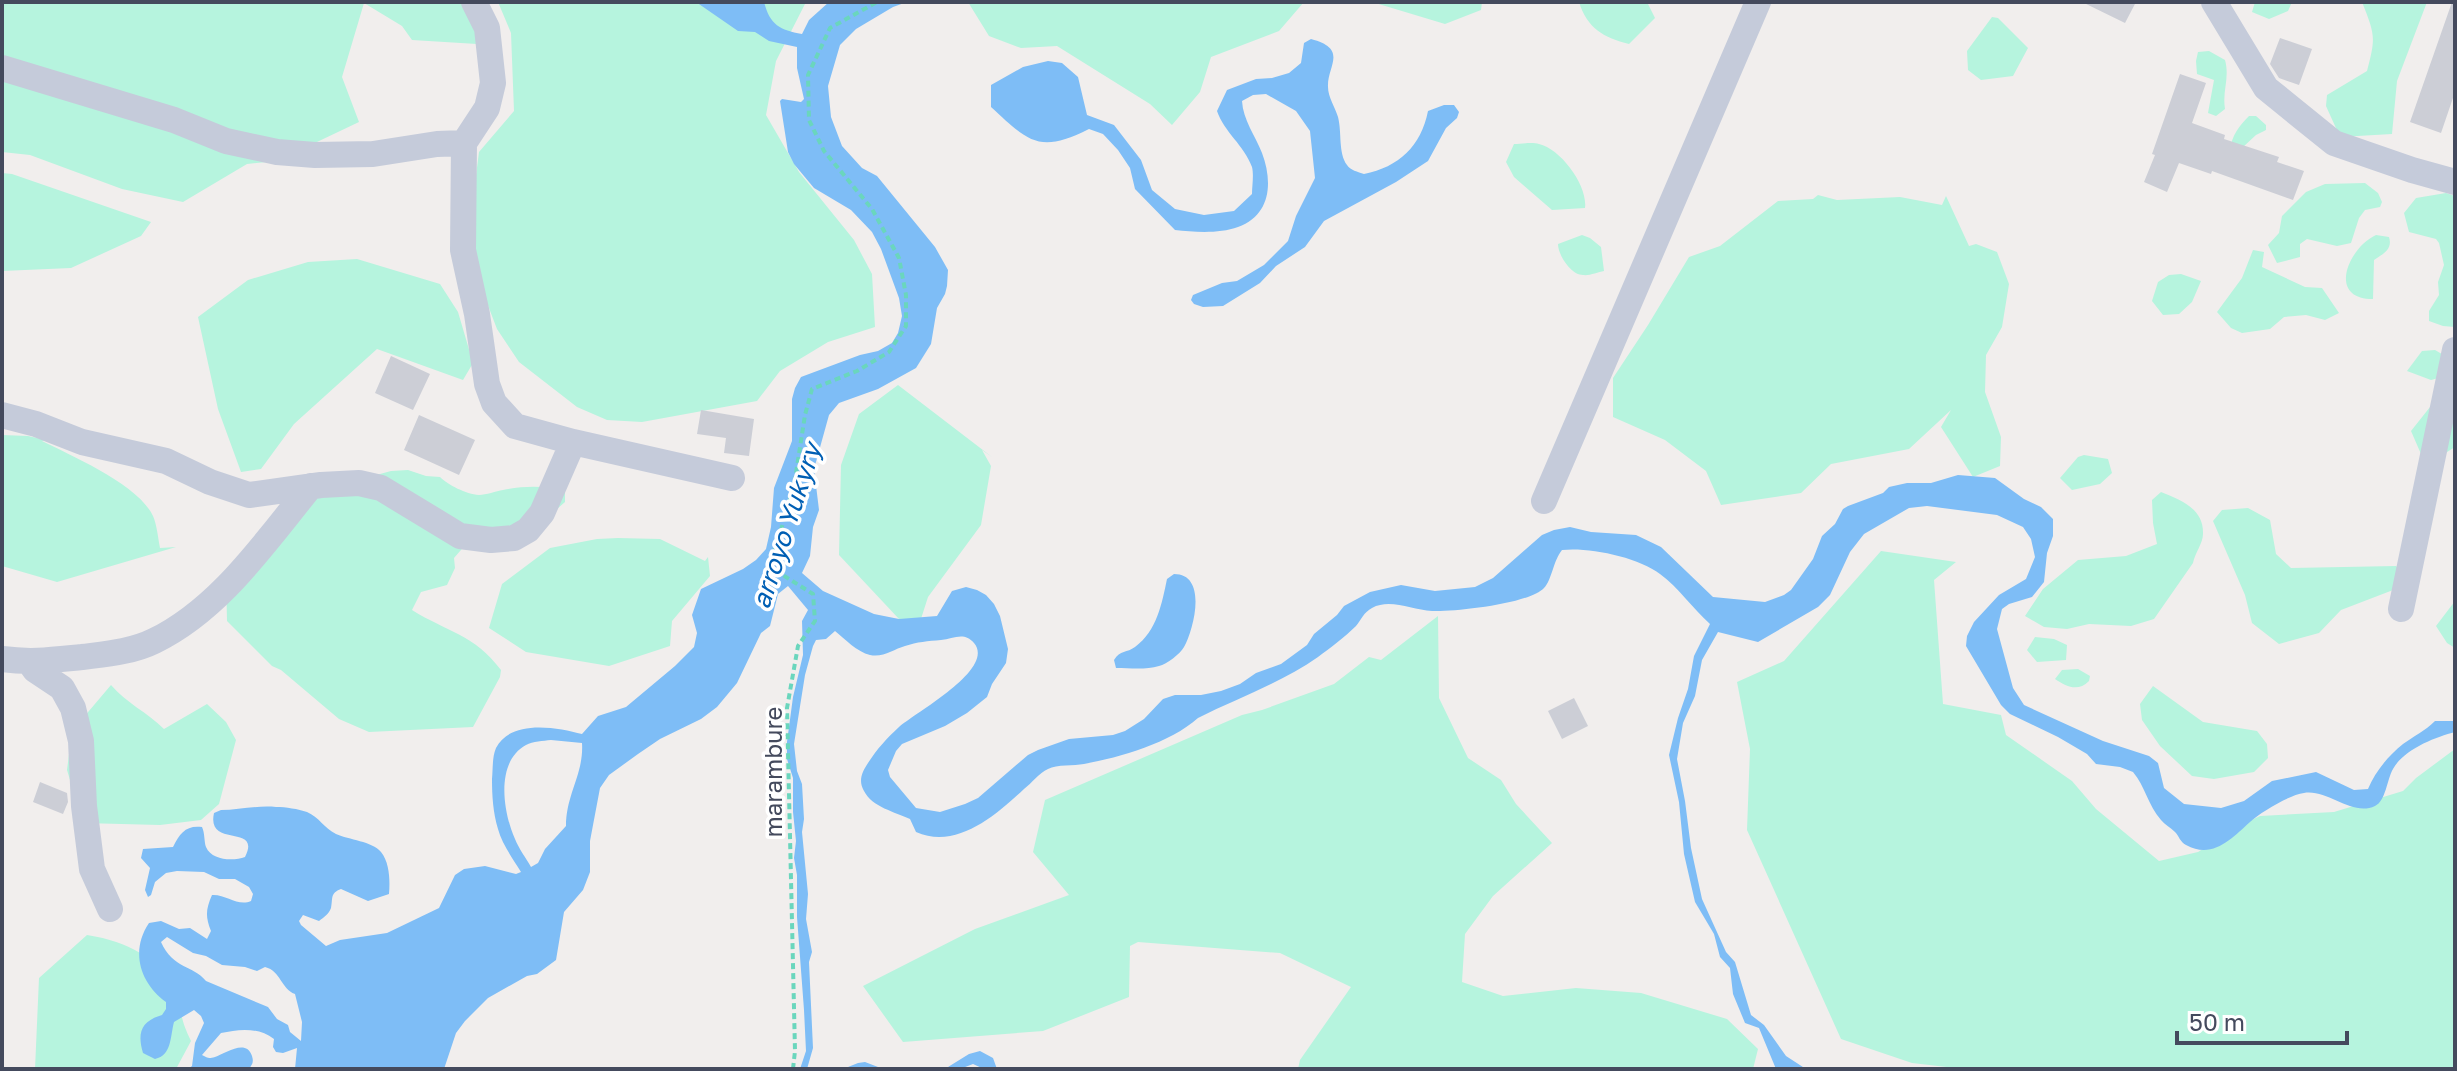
<svg xmlns="http://www.w3.org/2000/svg" width="2457" height="1071" font-family="'Golos Text',sans-serif">
<style>
.green{fill:#b6f4de}
.water{fill:#7ebdf6;fill-rule:evenodd}
.building{fill:#ccced6}
.lines{fill:none;stroke-linecap:round;stroke-linejoin:round}
.path{stroke:#6ad6bd;stroke-width:4;stroke-dasharray:6 4;stroke-linecap:butt}
.minor{stroke:#c5cbda;stroke-width:26}
.labels{text-anchor:middle;dominant-baseline:central;stroke-width:7;stroke-linejoin:round;paint-order:stroke}
.street-label{font-size:24px;fill:#444a5d;stroke:#fff}
.water-label{font-size:26px;font-style:italic;fill:#005fb4;stroke:#fff}
</style>
<rect width="100%" height="100%" fill="#f1eeed"/>
<path class="green" d="M2 2H484L477 44 412 40 402 26 364 3 342 77 359 122 277 161 247 164 183 202 122 189 30 155 2 152Z
M498 2H806L776 61 766 115 799 172 854 240 872 274 875 327 828 342 780 371 757 401 642 422 607 420 577 407 519 362 497 329 484 295 470 222 479 152 514 111 511 33Z
M968 2H1304L1279 31 1211 57 1200 92 1172 125 1150 104 1057 46 1021 48 989 36Z
M1372 2H1482L1481 10 1445 24Z
M1579 2H1647L1655 18 1629 44C1604 38 1587 28 1579 2Z
M2255 2H2292L2288 11 2269 19 2252 12Z
M2362 2H2427L2397 81 2392 134 2340 137 2326 106 2327 95 2367 71C2376 37 2375 35 2362 2Z
M1992 17 1998 18 2028 48 2013 76 1981 80 1968 70 1967 51Z
M2209 51 2225 60C2230 78 2222 91 2225 109L2216 116 2208 113 2214 80 2197 74 2196 61 2198 52Z
M2249 116H2256L2266 125V130L2256 135 2242 148 2230 150C2232 135 2239 126 2249 116Z
M1514 144C1521 144 1532 142 1539 144 1561 149 1588 186 1585 208L1552 210 1514 177 1506 162Z
M2 173 12 174 151 222 141 236 71 268 2 271Z
M2365 183 2378 193 2382 202 2380 207 2365 210 2359 218 2351 243 2337 246 2307 239 2300 244V257L2277 263 2268 245 2279 233 2282 216 2306 192 2325 184Z
M2446 193 2455 196V327L2443 326 2429 321V311L2439 295 2438 282 2444 265 2439 243 2436 239 2409 232 2404 213 2416 198Z
M1818 195 1837 200 1900 197 1942 205 1946 196 1969 246 1976 244 1997 252 2009 284 2002 327 1986 355 1985 392 2001 437 2000 466 1973 477 1941 427 1951 410 1909 449 1831 464 1801 493 1721 505 1706 471 1665 440 1613 417V378L1648 325 1689 257 1720 246 1778 201 1813 199Z
M1582 235 1590 238 1601 247 1604 271C1598 272 1589 276 1583 275 1571 275 1558 255 1558 244Z
M2376 235 2389 237C2393 249 2383 254 2374 260L2373 299C2326 299 2349 247 2376 235Z
M2253 250 2264 252 2262 267 2305 287 2322 288 2339 313 2325 320 2306 315 2284 317 2270 329 2242 333 2231 328 2217 312 2242 278Z
M357 259 440 284 458 312 473 363 463 380 377 349 294 424 261 469 241 472 218 409 198 317 248 280 308 262Z
M2181 274 2201 281 2192 302 2179 314 2163 315 2152 301 2158 282 2169 275Z
M2435 350 2452 360 2446 376 2431 380 2407 371 2422 351Z
M898 385 992 457 982 450 991 466 981 525 928 597 920 622 912 619H899L839 555 841 465 859 414Z
M2434 402 2455 412V447L2439 457 2421 454 2411 431Z
M2 435 28 436 46 440 42 441C72 456 139 485 153 516 157 525 158 538 160 548L176 547 57 582 2 566Z
M2084 455 2108 459 2112 473 2100 484 2072 490 2060 478 2078 457Z
M408 470 426 476 440 477C448 485 466 494 479 495 486 495 496 491 503 490 524 486 546 485 565 492V502L557 509 467 543 454 558 455 568 447 585 421 592 412 610C447 632 474 634 501 670L500 677 473 727 369 732 339 719 281 670 272 666 227 621 226 575 318 491 391 471Z
M2161 492C2180 500 2204 508 2203 534 2203 543 2195 553 2193 563L2154 619 2131 626 2089 624 2067 629 2044 627 2025 616 2043 589 2078 560 2126 556 2157 544 2153 523 2152 500Z
M2248 508 2270 520 2276 554 2291 568 2396 566 2414 582 2341 610 2319 633 2279 644 2252 623 2245 595 2213 521 2222 510Z
M618 538 660 539 705 561 708 557 710 576 672 621 670 646 609 666 526 652 489 628 502 584 550 548 597 539Z
M1881 551 1956 562 1934 580 1943 704 2001 715 2006 735 2072 781 2096 809 2159 861 2198 852 2243 824 2260 816 2334 812 2403 791 2416 778 2455 749V1069H1964L1912 1063 1841 1039 1747 830 1750 749 1737 682 1784 661Z
M2455 601V648L2447 643 2436 626Z
M1438 616 1439 698 1468 758 1501 780 1516 804 1552 843 1493 896 1465 934 1462 982 1503 996 1576 988 1641 993 1727 1019 1758 1049 1753 1069H1298L1300 1060 1351 987 1280 953 1138 942 1130 946 1129 997 1043 1031 903 1042 863 986 975 929 1069 895 1033 852 1045 800 1242 715 1262 710 1334 684 1369 657 1381 660Z
M2035 637 2054 639 2067 645 2066 660 2037 662 2027 650Z
M2078 669 2090 676 2089 681C2078 692 2067 687 2055 679L2062 670Z
M111 685C126 703 147 712 164 729L207 704 226 722 236 740 219 804 201 820 160 825 83 823 67 770 72 731Z
M2153 686 2203 722 2257 731 2267 744 2268 758 2254 772 2214 779 2192 776 2160 746 2142 720 2140 704Z
M87 935C132 942 149 958 185 984 178 1008 180 1018 191 1041L176 1069H35L39 978Z"/>
<path class="water" d="M696 2H764C770 25 780 30 802 34L809 20 829 2H907L893 7 856 29 840 45 828 86 831 117 842 146 862 168 877 176 935 247 948 270 947 286 945 294 937 308 931 344 916 368 878 389 839 403 829 415 814 469 819 510 813 527 810 556 802 573 823 591 874 614 899 619 937 616 952 591 966 587 977 590 986 595 994 604 1000 616 1008 649 1006 663 992 684 987 697 967 713 945 726 902 744 896 751 888 770 890 777 916 808 940 812 965 804 978 798 1028 755 1038 750 1069 739 1113 735 1125 731 1144 719 1163 699 1175 695H1201L1221 691 1240 684 1256 673 1281 664 1307 645 1314 634 1337 615 1344 606 1370 592 1401 585 1435 591 1475 587 1493 578 1542 535 1554 530 1570 527 1591 532 1636 535 1661 547 1713 597 1765 602 1784 595 1791 590 1813 559 1822 536 1835 524 1843 509 1848 506 1883 493 1889 487 1907 483H1931L1958 475 1995 478 2024 499 2041 507 2053 519V536L2047 553 2044 582 2032 597 2009 604 2002 609 1997 629 2013 688 2024 705 2103 741 2149 756 2158 763 2164 788 2184 804 2221 808 2244 801 2272 781 2316 772 2354 790 2368 789C2375 772 2388 756 2403 744 2414 736 2425 731 2435 721H2455V732C2435 737 2403 750 2393 769 2387 779 2386 801 2375 806 2352 817 2328 789 2304 793 2289 795 2261 812 2250 822 2232 838 2213 860 2186 845 2180 842 2179 836 2175 832 2170 827 2165 825 2161 820 2148 805 2145 786 2133 772L2120 767 2096 764 2087 754 2058 737 2010 714 2001 705 1966 646 1967 636 1974 622 1999 595 2026 579 2035 557 2031 539 2023 527 1997 515 1927 506 1909 508 1864 534 1850 552 1830 595 1818 607 1758 642 1718 632 1702 660 1695 696 1683 723 1677 759 1685 801 1691 848 1702 899 1726 952 1735 962 1751 1015 1764 1025 1786 1056 1806 1069H1776L1759 1028 1745 1023 1733 994 1730 968 1720 957 1714 934 1695 902 1684 854 1679 802 1669 755 1678 718 1688 689 1694 656 1710 624C1693 609 1679 588 1660 574 1638 557 1589 547 1562 550 1553 561 1552 580 1544 588 1529 604 1454 612 1432 611 1412 610 1390 598 1372 608 1364 612 1361 620 1356 626 1345 637 1330 648 1318 657 1281 683 1238 698 1198 718 1170 743 1121 757 1084 764 1074 766 1057 764 1048 769 1039 773 1032 783 1024 789 996 815 957 850 916 832L910 819C895 812 872 807 864 791 858 781 862 772 868 763 877 749 887 738 899 727 916 712 996 669 974 643 964 631 953 639 941 640 928 641 917 642 905 646 894 649 883 658 870 655 857 652 845 639 835 631L826 639 816 640 813 646 805 675 794 744 797 771 802 784 804 819 802 832 808 894 806 919 812 952 809 962 813 1048 807 1069H800L806 1051 804 1010 797 917V875L794 858 796 841 793 812V778L787 759V742L793 697 803 655 802 621 808 610 788 586 778 594 770 626 761 633 737 683 717 707 701 719 660 739 638 754 609 775 600 788 590 841V872L583 890 564 912 556 960 537 974 527 976 488 998 465 1021 456 1033 444 1069H295L297 1048 283 1053 276 1052 273 1047 274 1039C258 1027 239 1029 221 1033L202 1055C208 1058 208 1059 215 1057 225 1054 246 1038 252 1056 254 1063 252 1064 249 1069H188L192 1066 195 1043 204 1023 201 1016 194 1010 174 1022C170 1037 172 1055 155 1059L143 1053C137 1033 141 1021 162 1015L166 1009V1002C140 983 130 951 149 923L161 921 179 929 190 928 207 939 211 931C205 916 206 909 212 895 226 894 238 907 251 901L253 894 249 887 235 879H219L204 872 177 871 166 873 155 882 151 895 148 897 145 890 150 868 141 858 143 849 173 847C180 833 186 825 202 827 205 833 204 842 206 847 212 861 234 861 245 857 262 823 206 849 214 813L221 810C239 810 258 805 276 807 286 807 298 809 307 812 319 817 324 828 336 834 349 840 372 841 381 852 390 863 390 882 389 894L368 901 341 889C330 893 333 898 331 908 329 914 324 917 319 921L303 915 299 921 301 925 326 946 340 940 387 933 439 908 455 875 464 869 485 866 516 874 521 872C513 859 502 844 498 829 493 812 492 796 492 779 493 770 492 757 496 748 511 719 556 727 582 734L598 716 626 707 675 666 694 647 697 633 692 615 701 589 743 569 756 560 766 549 771 527 774 488 792 441V399L795 388 801 377 860 355 878 351 892 343 898 333 902 316 899 298 881 249 872 232 851 210 814 188 794 164 788 152 780 101 782 99 801 102 804 99 797 68V47L769 41 755 32 738 31ZM551 740 582 743C584 774 566 794 566 826L545 849 538 863 531 867C526 858 519 849 515 839 503 812 495 762 526 745 533 741 543 741 551 740ZM167 937 193 953 206 956 222 965 245 967 257 971 265 967C281 971 281 989 295 994L302 1022 301 1041 290 1032 288 1025 277 1019 268 1007 206 981C193 965 173 969 161 942Z
M1311 39C1349 49 1327 66 1328 87 1328 97 1335 107 1338 117 1342 132 1338 153 1347 165 1350 170 1358 172 1364 174 1399 167 1421 146 1428 111L1444 105H1454L1459 112 1457 118 1446 128 1428 161 1396 182 1324 221 1305 247 1276 266 1260 283 1223 306 1203 307 1194 304 1191 300 1193 295 1222 283 1237 281 1264 265 1288 241 1296 216 1315 178 1310 131 1296 111 1266 94 1253 95 1242 101C1243 120 1255 135 1262 153 1273 182 1271 215 1238 227 1219 234 1194 232 1175 230L1135 189 1130 168 1118 150 1103 134 1089 129C1039 154 1029 142 991 107V85L1023 67 1048 61 1062 63 1078 77 1087 115 1114 125 1141 160 1152 190 1175 209 1204 215 1234 211 1252 194C1252 186 1254 175 1252 167 1244 145 1224 132 1217 111L1227 90 1256 79 1272 78 1289 73 1301 63 1304 43Z
M1174 574C1208 574 1194 629 1184 647 1180 654 1167 664 1159 666 1146 670 1130 668 1116 668L1114 660C1120 650 1127 653 1135 647 1157 631 1162 603 1167 579Z
M980 1051 993 1058 997 1069H984L973 1064 960 1069H843L858 1063 865 1062 878 1067H948L969 1054Z"/>
<path class="building" d="M2082 2H2136L2125 23Z
M2452 2H2455V92L2441 133 2410 122Z
M2280 38 2312 49 2299 85 2279 78 2270 64Z
M2180 74 2206 83 2192 123 2225 135 2224 139 2279 157 2277 162 2304 171 2293 200 2212 171 2211 174 2179 163 2167 192 2144 182 2155 155 2152 154Z
M391 356 430 374 413 410 375 393Z
M701 410 754 419 749 456 724 453 726 438 697 434Z
M419 415 475 440 459 475 404 450Z
M1574 698 1588 726 1562 739 1548 711Z
M40 782 67 793 68 802 63 814 33 802Z"/>
<g class="lines">
<path class="path" d="M793 1069 795 1051 787 708 798 646 815 621 813 594 770 567 794 486 805 415 812 389 857 371 889 352 906 326V295L899 258 872 209 824 151 809 120 808 75 830 28 877 2"/>
<path class="minor" d="M474 2 487 28 493 83 487 108 464 143 463 250 477 314 487 384 494 403 515 426 573 442 732 478
M2214 2 2266 88 2334 143 2412 170 2455 182
M2 68 174 120 226 141 277 152 315 155 373 154 437 144 464 143
M2 415 36 424 82 442 166 461 210 482 249 495 321 485 359 483 381 488 460 536 491 540 514 538 528 530 542 513 573 442
M1544 501 1758 2
M2401 609 2455 350
M2 659C32 663 52 660 82 657 105 654 132 652 154 641 220 609 265 542 311 486
M30 663 35 670 62 688 73 708 81 741 84 806 92 869 110 909"/>
</g>
<g class="labels">
<g class="street-label">
<text transform="translate(772 772) rotate(-90)">marambure</text>
</g>
<g class="water-label">
<text transform="translate(786 526) rotate(-72)">arroyo Yukyry</text>
</g>
</g>
<rect width="2457" height="1071" fill="none" stroke="#444a5d" stroke-width="8"/>
<path d="M2177 1031v12h170v-12" fill="none" stroke="#444a5d" stroke-width="4"/>
<text x="2189" y="1031" font-size="24" fill="#444a5d" stroke="#ffffff" stroke-width="6" paint-order="stroke">50 m</text>
</svg>
